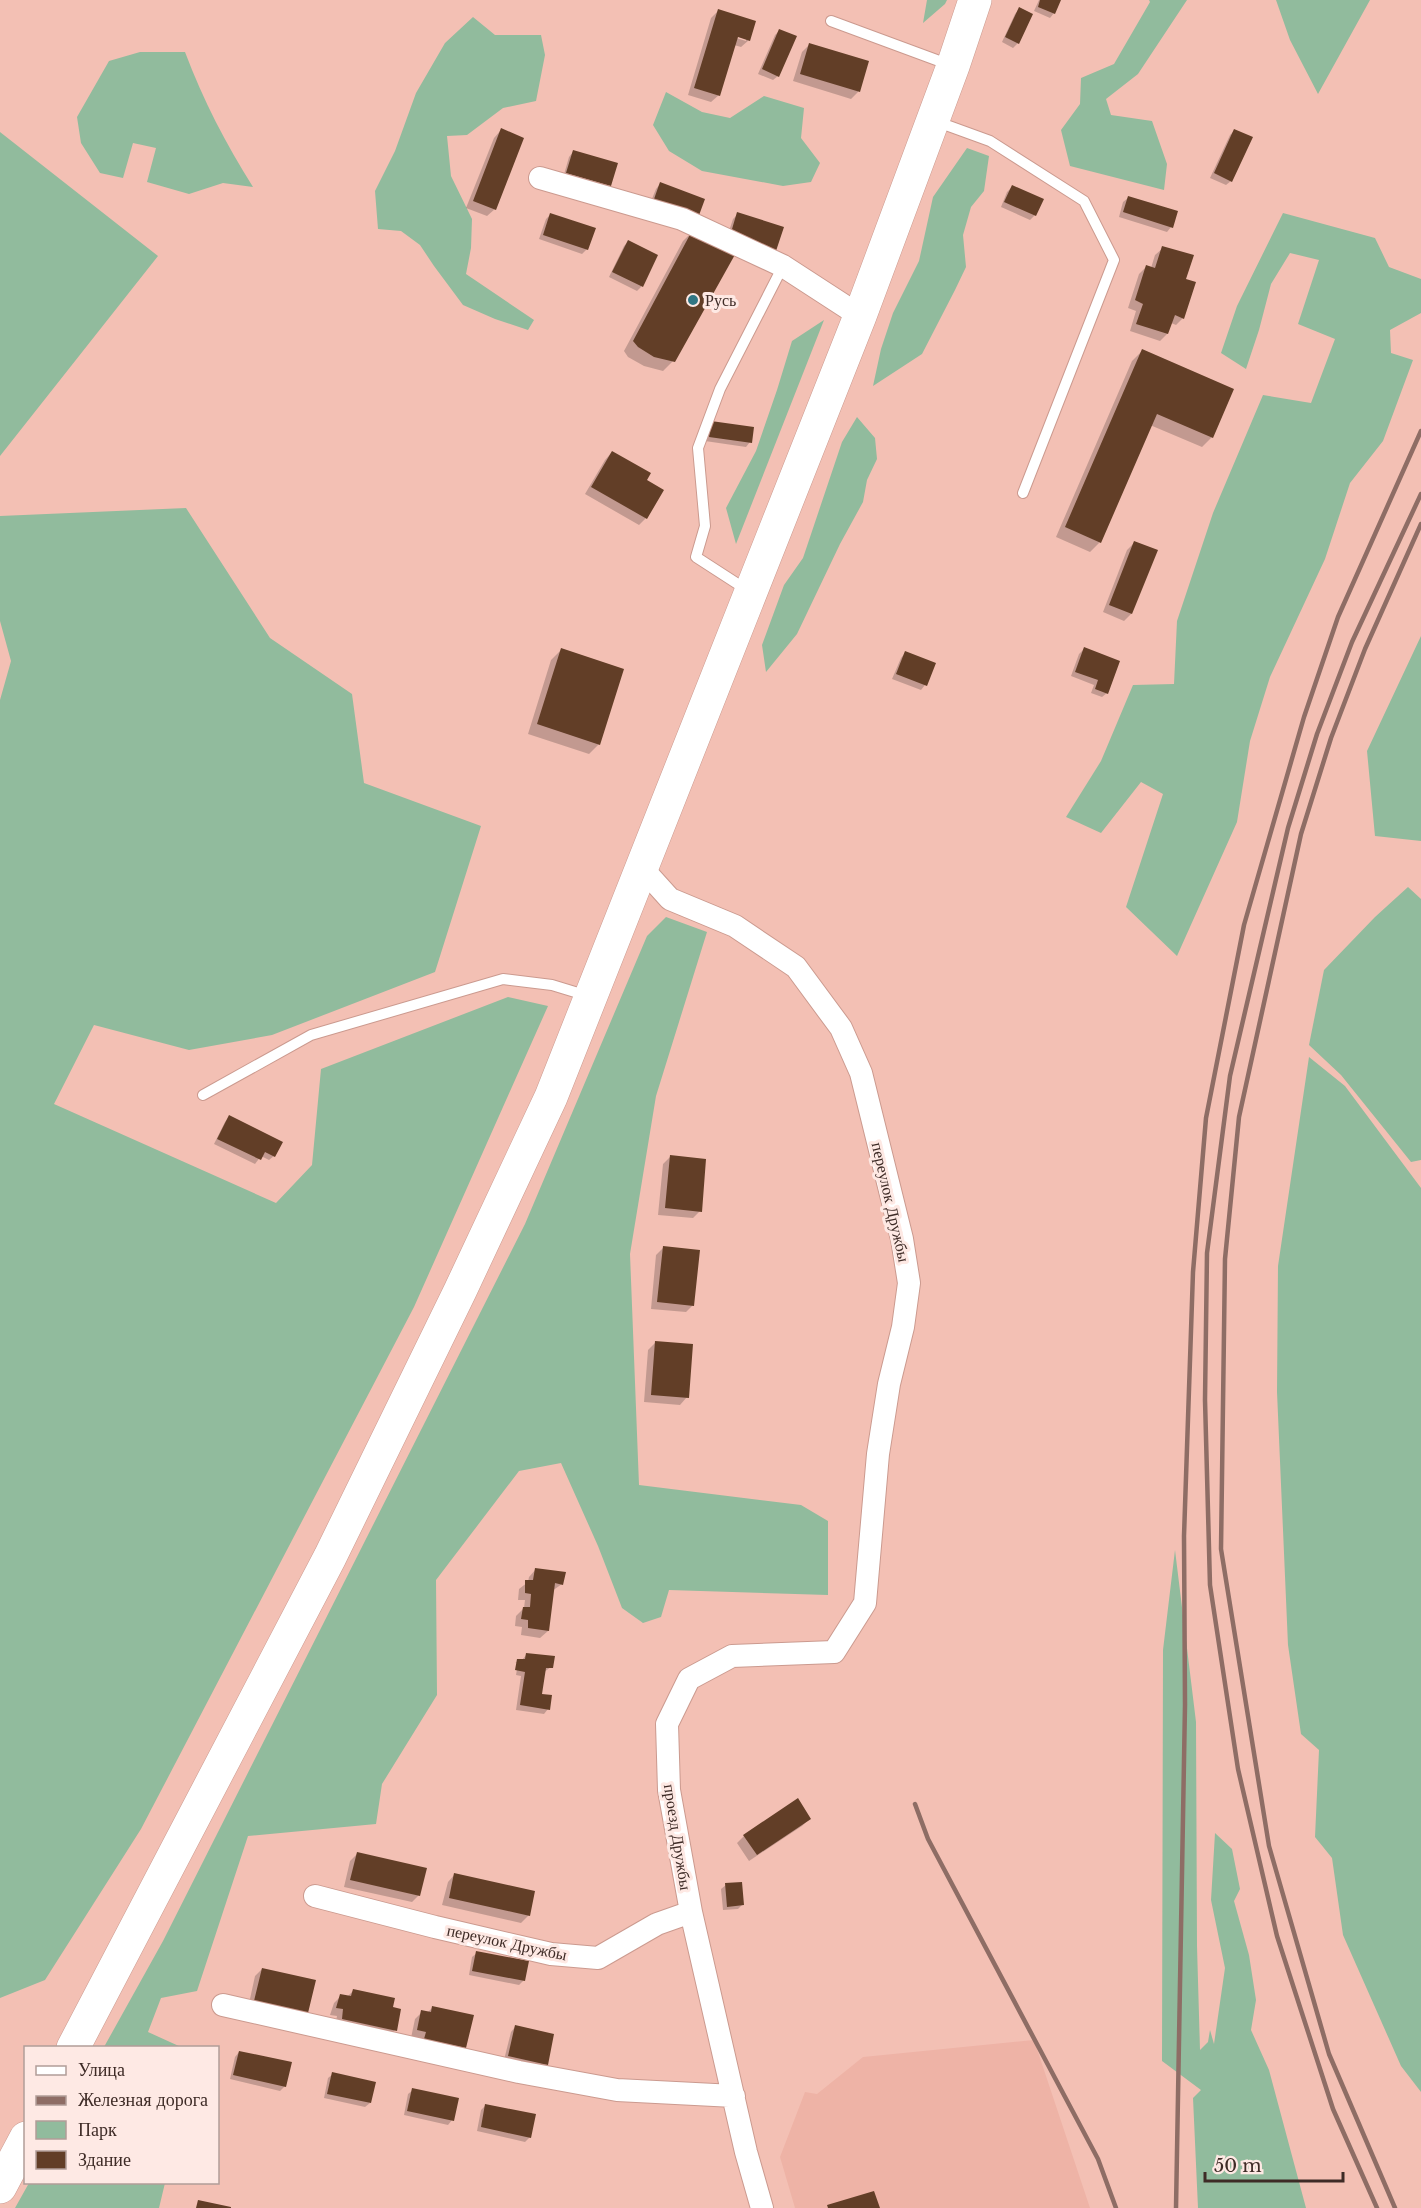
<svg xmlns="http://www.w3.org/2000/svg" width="1421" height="2208" font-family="'Libre Baskerville',serif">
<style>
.built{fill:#eeb3a6}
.green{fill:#91bb9d}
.shadow{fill:#0003;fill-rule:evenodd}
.building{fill:#623e27}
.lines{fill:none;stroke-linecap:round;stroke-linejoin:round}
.lane-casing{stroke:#cb9a8f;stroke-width:12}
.street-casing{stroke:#cb9a8f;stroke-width:24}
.primary-casing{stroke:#cb9a8f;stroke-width:34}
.lane{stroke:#fff;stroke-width:10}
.street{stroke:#fff;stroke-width:22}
.primary{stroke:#fff;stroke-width:33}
.rail{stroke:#8e6d65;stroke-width:4.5}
.poi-dot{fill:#317684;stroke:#fee9e4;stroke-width:2}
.labels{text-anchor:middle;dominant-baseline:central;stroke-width:6;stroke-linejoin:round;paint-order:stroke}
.poi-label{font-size:16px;fill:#3e2b26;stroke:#fee9e4;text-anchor:start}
.street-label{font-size:16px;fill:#3e2b26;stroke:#fee9e4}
</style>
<rect width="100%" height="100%" fill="#f3c0b4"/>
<path class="built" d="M1034 2040 1090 2208H795L780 2157 805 2092 817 2094 863 2057Z"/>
<path class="green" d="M927 0H947L945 4 923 23Z
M1149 0H1187L1138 74 1106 99 1111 115 1152 121 1167 164 1164 190 1070 166 1061 130 1080 104 1081 78 1114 64 1150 2Z
M1276 0H1370L1318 94 1290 40Z
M473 17 495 35H541L545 55 536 101 503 108 467 135 447 136 451 176 472 219 471 248 466 274 534 320 528 330 495 319 463 305 434 266 420 245 401 231 378 229 375 191 395 151 416 93 445 43Z
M140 52H185C203 100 226 144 253 187L223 183 189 194 147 182 156 148 133 143 123 178 100 173 81 143 77 117 109 61Z
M666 92 702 112 730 118 764 96 804 108 801 138 820 163 811 182 783 186 702 171 669 151 653 125Z
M0 132 158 256 0 456Z
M967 148 989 156 984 191 971 207 963 235 966 267 955 290 922 354 873 386 881 349 893 313 919 261 933 197Z
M1283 213 1375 238 1389 267 1421 279V313L1390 330 1391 353 1413 360 1383 441 1350 483 1325 559 1270 677 1250 741 1237 822 1177 956 1126 907 1163 794 1141 782 1101 833 1066 817 1101 761 1133 685 1174 684 1177 621 1213 513 1263 395 1311 403 1335 339 1298 324 1319 260 1290 253 1271 284 1259 330 1246 369 1221 353 1237 306Z
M824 320 736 544 726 508 756 451 777 390 792 341Z
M857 417 875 438 877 459 867 480 863 502 840 544 797 634 766 672 762 645 784 585 803 558 842 442Z
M186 508 270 638 352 694 364 783 481 826 435 972 272 1035 189 1050 94 1025 54 1104 276 1203 312 1165 321 1069 508 997 548 1006 414 1307 141 1829 45 1980 0 1998V700L11 661 0 621V516Z
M1421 636V841L1375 836 1367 751Z
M1408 887 1421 899V1160L1411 1162 1341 1075 1309 1045 1324 970 1375 917Z
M666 917 707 932 656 1096 630 1254 639 1485 801 1505 828 1521V1595L669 1590 661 1617 643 1623 622 1608 598 1546 561 1463 519 1471 436 1580 437 1695 382 1784 376 1824 248 1836 197 1991 161 1998 148 2032 181 2047H104L163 1941 525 1224 647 936Z
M1309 1057 1345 1086 1421 1188V2092L1401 2066 1343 1935 1332 1858 1315 1837 1319 1750 1301 1734 1288 1645 1277 1392 1278 1266Z
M1175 1550 1196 1722 1197 1946 1200 2050 1208 2042 1210 2030 1214 2044 1225 1968 1211 1900 1215 1833 1232 1849 1240 1889 1234 1901 1249 1955 1256 2000 1251 2030 1269 2070 1306 2208H1198L1193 2098 1201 2090 1162 2061 1163 1650Z
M29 2183V2182L165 2183 159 2208H15Z"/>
<path class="shadow" d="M1039 0H1059L1054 13 1050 18 1034 11Z
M1019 9 1018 43 1013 48 1002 42 1015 14Z
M718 11 749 40 741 47 734 45 719 95 711 102 688 95 711 18ZM731 33 746 38V41L730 36Z
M780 30 778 76 773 80 758 74 775 35Z
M810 44 867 62 858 92 851 99 793 81 802 52Z
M501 130 495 209 487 216 466 208 494 138Z
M1235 130 1231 181 1226 185 1210 178 1230 135Z
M573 152 610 186 605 190 563 178 569 157Z
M660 184 703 200 649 206 656 189Z
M1012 187 1035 215 1030 220 1001 207 1007 192Z
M1128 198 1171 227 1167 232 1119 217 1123 202Z
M551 214 587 249 582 254 539 239 546 219Z
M738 214 782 228 728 234 733 219Z
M693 231 673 361 663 371 644 366 628 357 624 351 683 241Z
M628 242 656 256 641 287 637 291 609 277 624 246Z
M1163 248 1185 280 1183 318 1176 325 1171 323 1167 334 1160 341 1130 331 1136 311 1128 308 1139 274 1146 267 1151 268 1155 255Z
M1142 351 1212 437 1202 447 1150 425 1100 542 1090 552 1056 537 1132 361Z
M707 428 750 442 746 447 705 441Z
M612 452 645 480 646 518 639 525 585 494 605 460Z
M1134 543 1131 614 1124 621 1103 612 1127 550Z
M1084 649 1107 693 1102 697 1091 693 1094 685 1071 676 1079 654Z
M561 650 599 744 589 754 528 734 551 660Z
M905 653 925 685 921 690 892 679 901 658Z
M229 1117 274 1156 269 1160 261 1156 255 1164 214 1144 225 1122Z
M670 1157 700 1211 693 1218 658 1215 663 1164Z
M663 1248 693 1305 686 1312 651 1309 656 1255Z
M656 1342 687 1397 680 1405 644 1402 648 1350Z
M536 1569 562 1584 552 1591 548 1631 540 1638 521 1635 522 1627 515 1626 516 1616 524 1608 525 1600H518L519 1589 528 1582 529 1577Z
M527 1654 551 1667 544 1672 541 1695 548 1709 544 1714 516 1710 521 1676 516 1675 518 1663H515L522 1660Z
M809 1819 802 1826 749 1861 737 1843 744 1836Z
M357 1854 419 1895 412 1902 344 1887 350 1861Z
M455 1874 529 1915 521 1923 442 1905 448 1882Z
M726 1885 742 1905 738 1909 723 1910 721 1889Z
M477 1953 524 1980 519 1985 469 1975 472 1957Z
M262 1969 307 2012 248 2008 255 1976Z
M353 1991 391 2008 395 2030 388 2037 335 2026 337 2016 330 2015 334 2003 341 1996 347 1997Z
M433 2007 465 2048 457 2055 411 2038 415 2019 422 2012 427 2013Z
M515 2027 547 2064 542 2068 504 2060 511 2032Z
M239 2052 285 2086 280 2091 230 2079 235 2057Z
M333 2074 370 2103 365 2107 324 2098 328 2078Z
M413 2090 452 2120 448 2125 404 2115 408 2094Z
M486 2105 530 2137 525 2142 477 2131 481 2110Z"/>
<path class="building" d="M1040 0H1061L1055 14 1038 7Z
M1019 7 1033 14 1019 44 1005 37Z
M718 9 756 21 750 41 738 37 720 96 694 88Z
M779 29 797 36 779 77 762 69Z
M809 43 869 61 860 92 800 74Z
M501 128 524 138 496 210 473 201Z
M1234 129 1253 137 1232 182 1214 173Z
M573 150 618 163 611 186 566 173Z
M660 182 705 199 698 218 653 202Z
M1012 185 1044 199 1036 216 1004 202Z
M1128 196 1178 211 1173 228 1123 212Z
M737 212 784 227 776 251 730 236Z
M550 213 596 228 588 250 543 235Z
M693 229 737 251 675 362 654 357 638 347 633 341Z
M628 240 658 255 643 287 612 272Z
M1162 246 1194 255 1186 279 1196 282 1184 319 1175 315 1168 334 1136 324 1143 304 1135 300 1146 265 1155 268Z
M1142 349 1234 389 1213 438 1157 414 1101 543 1065 527Z
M711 421 754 427 752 443 709 437Z
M612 451 651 473 647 480 664 490 647 519 591 487Z
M1134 541 1158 550 1132 614 1109 605Z
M1084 647 1120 661 1108 694 1095 689 1098 680 1075 672Z
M561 648 624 669 600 745 537 724Z
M905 651 936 663 927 686 896 674Z
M229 1115 283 1142 275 1157 265 1152 261 1160 217 1139Z
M670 1155 706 1159 702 1212 665 1208Z
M663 1246 700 1250 694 1306 657 1302Z
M655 1341 693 1344 689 1398 651 1395Z
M535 1568 566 1572 563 1585 555 1583 549 1631 528 1628V1620L521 1619 523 1607H530L531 1594 525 1593V1580H533Z
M526 1653 555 1656 553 1668H546L542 1694 552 1695 550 1710 520 1705 525 1672 515 1670 517 1659H525Z
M798 1798 811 1819 757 1855 743 1835Z
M357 1852 427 1868 420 1896 350 1880Z
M454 1873 535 1891 530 1916 449 1898Z
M742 1882 744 1905 727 1907 725 1883Z
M476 1951 529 1961 525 1981 472 1971Z
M262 1968 316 1980 308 2013 254 2001Z
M353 1989 395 1998 393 2007 401 2009 397 2031 342 2019 343 2009 336 2008 340 1994 351 1996Z
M432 2006 474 2015 466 2048 424 2039 426 2032 417 2030 421 2010 431 2012Z
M515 2025 554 2034 548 2065 508 2056Z
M239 2051 292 2062 286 2087 233 2075Z
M332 2072 376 2082 371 2103 327 2094Z
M412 2088 459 2098 454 2121 407 2111Z
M485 2104 536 2114 531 2138 481 2127Z
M874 2191 880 2208H828L827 2205Z
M198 2200 231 2207V2208H196Z"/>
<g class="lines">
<g class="lane-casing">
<path id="lane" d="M831 21 950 65
M935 121 990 141 1084 201 1114 260 1023 493
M747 590 696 557 705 526 698 448 720 389 783 266
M203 1095 311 1035 503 979 552 985 588 996"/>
</g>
<g class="street-casing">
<path id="street" d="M540 178 682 219 783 266 860 316
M642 868 670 899 735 926 796 967 841 1028 861 1073 902 1239 909 1283 903 1327 889 1384 878 1454 865 1603 834 1652 732 1656 689 1679 667 1724 669 1790 691 1912 746 2152 762 2208
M315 1896 435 1927 551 1954 598 1958 657 1924 691 1912
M223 2005 519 2072 617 2090 734 2096"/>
</g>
<g class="primary-casing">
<path id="primary" d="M73 2048 330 1557 460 1291 551 1097 860 316 953 66 975 0
M0 2187 26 2138"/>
</g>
<use href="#lane" class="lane"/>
<use href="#street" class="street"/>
<use href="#primary" class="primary"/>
<path class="rail" d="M915 1804 928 1839 1098 2159 1116 2208
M1176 2208 1185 1705 1184 1536 1193 1272 1206 1118 1244 925 1304 717 1338 617 1421 431
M1377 2208 1333 2109 1277 1936 1238 1769 1210 1585 1205 1400 1207 1253 1230 1076 1288 828 1317 734 1352 642 1421 494
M1395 2208 1329 2054 1269 1846 1221 1549 1225 1259 1239 1117 1301 834 1331 738 1365 649 1421 524"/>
</g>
<circle class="poi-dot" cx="693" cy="300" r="6"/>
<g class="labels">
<g class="poi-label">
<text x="705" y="300">Русь</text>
</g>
<g class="street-label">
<text transform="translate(891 1202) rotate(77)">переулок Дружбы</text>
<text transform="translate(678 1837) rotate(81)">проезд Дружбы</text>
<text transform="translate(507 1942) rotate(12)">переулок Дружбы</text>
</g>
</g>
<rect x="24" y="2046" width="195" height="138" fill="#fee9e4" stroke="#b19d98" stroke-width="1.5"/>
<rect x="36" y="2066" width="30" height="9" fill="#ffffff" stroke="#b19d98" stroke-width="1.5"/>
<text x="78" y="2076" font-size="18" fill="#3e2b26">Улица</text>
<rect x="36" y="2096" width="30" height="9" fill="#8e6d65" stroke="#b19d98" stroke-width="1.5"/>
<text x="78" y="2106" font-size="18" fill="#3e2b26">Железная дорога</text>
<rect x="36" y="2121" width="30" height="18" fill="#91bb9d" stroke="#b19d98" stroke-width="1.5"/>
<text x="78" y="2136" font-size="18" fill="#3e2b26">Парк</text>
<rect x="36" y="2151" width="30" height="18" fill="#623e27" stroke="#b19d98" stroke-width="1.5"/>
<text x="78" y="2166" font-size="18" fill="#3e2b26">Здание</text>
<path d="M1205 2172v9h138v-9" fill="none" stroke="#3e2b26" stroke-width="3"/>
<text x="1214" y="2172" font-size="18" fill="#3e2b26" stroke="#fee9e4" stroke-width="4.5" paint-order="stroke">50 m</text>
</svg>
